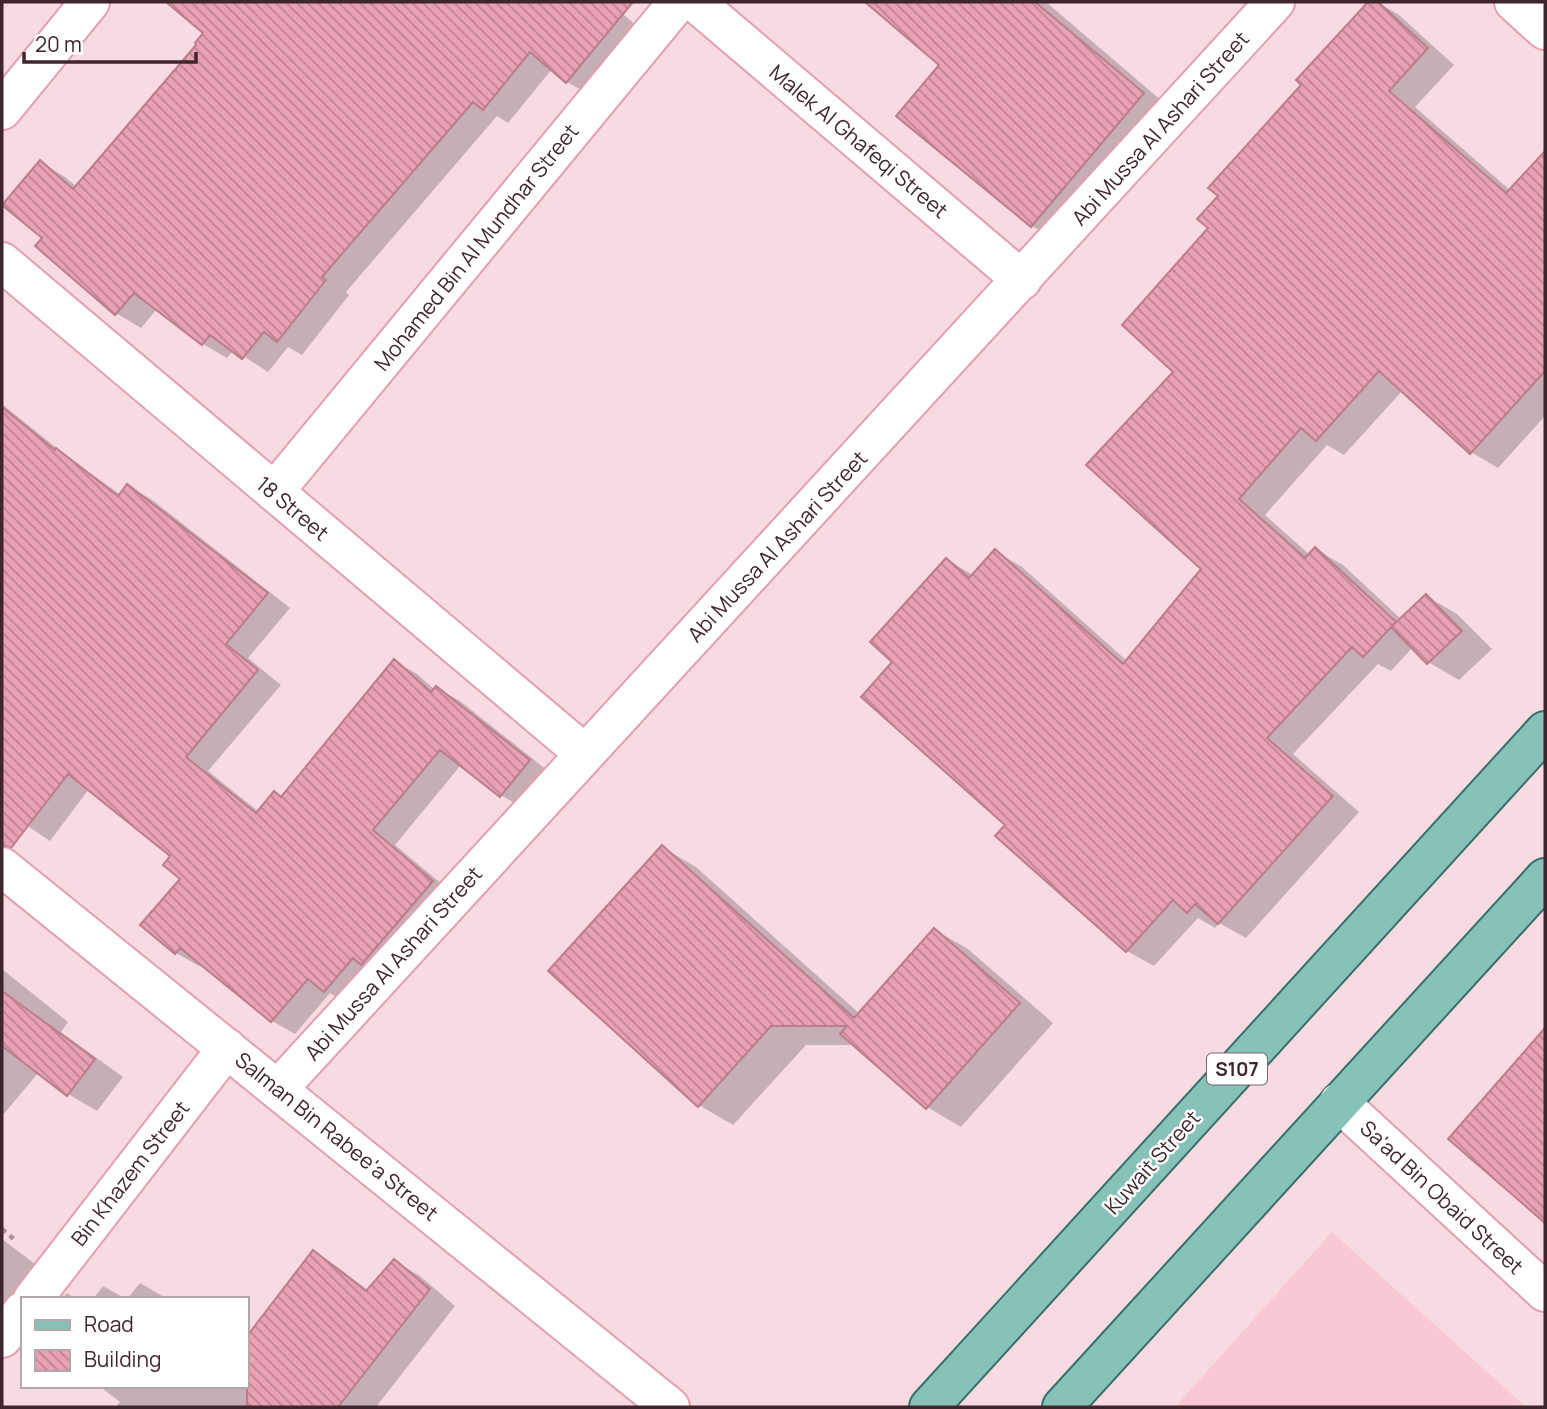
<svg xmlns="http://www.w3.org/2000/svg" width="1547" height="1409" font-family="Manrope,sans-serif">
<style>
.built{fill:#f8c9d5}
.shadow{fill:#0003}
.building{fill:url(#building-back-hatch);stroke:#bd7c8f;stroke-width:2}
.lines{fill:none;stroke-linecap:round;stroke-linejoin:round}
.minor-casing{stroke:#e29fb2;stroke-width:42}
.primary-casing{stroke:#387068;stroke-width:42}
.path{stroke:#ae9299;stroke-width:4.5;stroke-dasharray:5 5;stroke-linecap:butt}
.minor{stroke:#fff;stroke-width:38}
.primary{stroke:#86c2b8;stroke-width:38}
.labels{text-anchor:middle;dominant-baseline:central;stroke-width:5;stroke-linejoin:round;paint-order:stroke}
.shield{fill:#fff;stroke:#79666b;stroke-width:2}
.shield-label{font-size:19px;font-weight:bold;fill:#3f252c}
.street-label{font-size:21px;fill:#3f252c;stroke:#fff}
</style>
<defs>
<pattern id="building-back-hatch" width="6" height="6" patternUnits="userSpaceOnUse" patternTransform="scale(1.75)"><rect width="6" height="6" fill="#e9a1b5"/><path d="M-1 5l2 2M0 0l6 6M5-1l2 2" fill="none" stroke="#be8393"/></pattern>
</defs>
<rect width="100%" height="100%" fill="#f8dbe2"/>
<path class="built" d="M1332 1232 1526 1407H1175Z"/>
<path class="shadow" d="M169 2H608L645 32 592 96 567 82 552 69 508 123 497 116 346 292 349 295 302 355 288 347 268 372 234 350 227 358 203 344 157 309 141 328 116 313 45 238 40 162 65 177 77 187 199 45 206 33Z
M868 2H1046L1176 113 1066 246 1032 226 942 64Z
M1370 2H1377L1399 15 1454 65 1415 107 1511 191 1545 153V416L1498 468 1471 452 1403 390 1344 455 1327 445 1265 515 1310 555 1315 549 1343 565 1401 619 1426 596 1457 614 1492 649 1459 680 1428 662 1413 647 1391 671 1378 664 1293 754 1359 812 1246 938 1219 923 1215 928 1198 918 1154 966 1127 951 1008 825 894 662 947 560 973 575 995 551 1022 567 1127 661 1204 569 1176 371 1211 228 1220 196 1303 85 1299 80Z
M2 404 69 458 121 495 128 486 151 499 290 608 248 658 281 685 208 771 259 812 282 798 394 661 417 674 435 690 436 688 460 701 552 774 524 809 501 795 461 765 395 845 455 895 348 1004 330 993 295 1034 272 1021 201 963 199 966 176 953 183 879 173 856 89 789 50 841 2 809Z
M662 847 696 867 860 1014 935 930 968 949 1053 1023 961 1127 927 1107 855 1045H806L733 1125 699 1105Z
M2 969 68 1022 61 1032 123 1077 97 1111 68 1094 39 1072 2 1116Z
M1543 1033 1545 1034V1218L1536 1213Z
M2 1239 60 1283 2 1312Z
M313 1252 339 1268 369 1291 394 1261 420 1276 455 1306 376 1407H116L120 1402 99 1386H247V1339Z
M140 1283 166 1298 167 1299H127Z
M103 1286 126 1299H93Z
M67 1293 76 1299H62Z"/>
<path class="building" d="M166 2H633L566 83 530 52 483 110 473 102 322 277 326 280 277 342 264 332 242 359 210 335 202 345 134 293 115 315 35 246 42 238 2 205 40 160 73 189 196 45 195 43 203 33Z
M865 2H1035L1144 93 1031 227 896 116 939 65Z
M1368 2H1378L1428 48 1389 91 1506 193 1545 151V371L1470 454 1379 371 1316 441 1301 428 1239 499 1305 558 1315 547 1396 622 1363 657 1352 647 1267 738 1333 796 1218 924 1195 904 1187 913 1173 900 1126 952 995 836 1005 825 861 697 892 662 870 642 946 558 969 578 995 549 1123 664 1201 569 1086 465 1173 372 1122 325 1208 228 1197 219 1218 196 1208 188 1301 85 1296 80Z
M2 407 55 450 56 448 118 496 127 484 268 593 226 644 258 670 186 757 256 813 274 791 281 797 394 659 431 692 436 686 530 760 500 797 440 750 373 830 433 881 361 965 353 958 324 992 308 979 271 1022 180 948 175 954 140 925 180 879 163 865 170 856 68 774 11 848 2 846Z
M1426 594 1462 631 1427 664 1391 627Z
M662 845 854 1018 934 928 1020 1003 926 1109 840 1034 847 1026H771L698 1107 548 971Z
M2 991 95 1059 67 1096 2 1046Z
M1545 1028V1223L1448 1139Z
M313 1250 366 1291 394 1259 430 1289 338 1407H247V1336Z"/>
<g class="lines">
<g class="minor-casing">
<path id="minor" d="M695 2 1022 280
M1514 2 1545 30
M2 110 90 2
M2 262 585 754
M274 492 678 2
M2 867 670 1407
M278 1089 1275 2
M1339 1102 1545 1292
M33 1299 227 1048
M2 1338 23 1311"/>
</g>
<g class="primary-casing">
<path id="primary" d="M929 1407 1545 731
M1062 1407 1545 878"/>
</g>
<path class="path" d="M2 1229 15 1240"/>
<use href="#minor" class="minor"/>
<use href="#primary" class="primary"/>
</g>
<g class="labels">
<rect class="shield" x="1207" y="1053.5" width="60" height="31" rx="5"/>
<g class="shield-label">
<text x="1237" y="1069">S107</text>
</g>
<g class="street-label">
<text transform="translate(1160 128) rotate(-48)">Abi Mussa Al Ashari Street</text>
<text transform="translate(859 141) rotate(40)">Malek Al Ghafeqi Street</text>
<text transform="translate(476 247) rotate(-51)">Mohamed Bin Al Mundhar Street</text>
<text transform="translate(293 508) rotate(40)">18 Street</text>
<text transform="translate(777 546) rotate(-47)">Abi Mussa Al Ashari Street</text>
<text transform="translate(393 963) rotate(-48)">Abi Mussa Al Ashari Street</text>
<text transform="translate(337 1136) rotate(39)">Salman Bin Rabee'a Street</text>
<text transform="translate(1152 1162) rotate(-48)">Kuwait Street</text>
<text transform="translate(130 1173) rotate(-52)">Bin Khazem Street</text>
<text transform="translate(1442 1197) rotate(43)">Sa'ad Bin Obaid Street</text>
</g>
</g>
<rect width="1547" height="1409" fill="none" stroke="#3f252c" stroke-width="7"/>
<rect x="21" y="1297" width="228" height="91" fill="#ffffff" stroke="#b2a8ab" stroke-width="2"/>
<rect x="35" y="1320" width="35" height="10" fill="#86c2b8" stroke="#b2a8ab" stroke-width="2"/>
<text x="84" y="1332" font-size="21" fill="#3f252c">Road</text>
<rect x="35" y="1350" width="35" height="21" fill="url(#building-back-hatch)" stroke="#b2a8ab" stroke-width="2"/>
<text x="84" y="1367" font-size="21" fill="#3f252c">Building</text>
<path d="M24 52v10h172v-10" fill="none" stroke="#3f252c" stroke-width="3.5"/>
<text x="35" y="52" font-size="21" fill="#3f252c" stroke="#ffffff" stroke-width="5" paint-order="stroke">20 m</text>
</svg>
